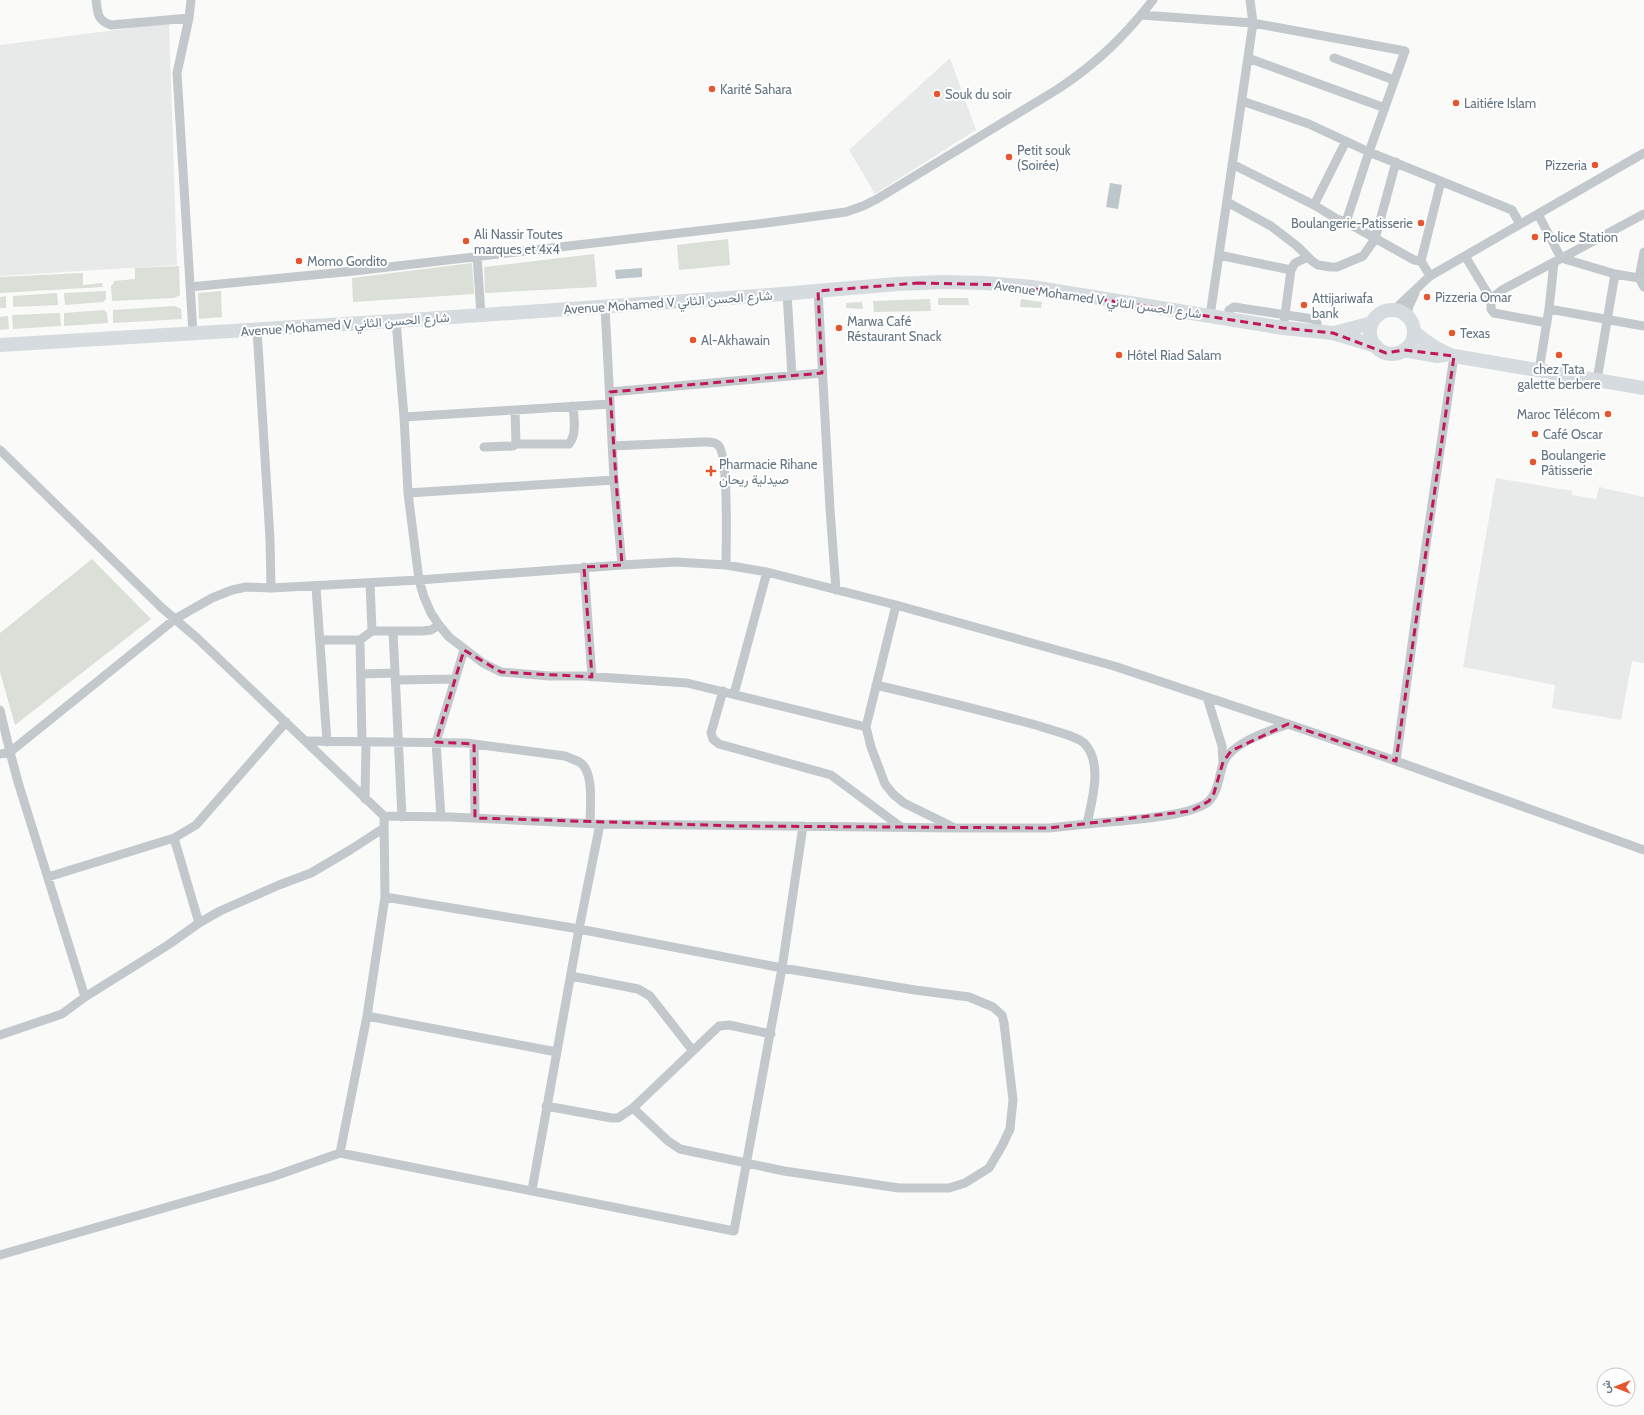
<svg xmlns="http://www.w3.org/2000/svg" width="1644" height="1415" font-family="Cabin,Vazirmatn,sans-serif">
<style>
.built{fill:#e8e9e9}
.green{fill:#dadfd7}
.water{fill:#bbc7cb}
.lines{fill:none;stroke-linecap:round;stroke-linejoin:round}
.street{stroke:#c3c8cc;stroke-width:9}
.primary{stroke:#d6dbdf;stroke-width:14}
.marked{fill:none;stroke:#c2185b;stroke-width:3;stroke-dasharray:8 5;stroke-linejoin:round}
.poi-dot{fill:#e4572e;stroke:#fff;stroke-width:1.5}
.labels{text-anchor:middle;dominant-baseline:central;stroke-width:4;stroke-linejoin:round;paint-order:stroke}
.poi-label{font-size:13px;fill:#657683;stroke:#fff;text-anchor:start}
.street-label{font-size:13px;fill:#657683;stroke:#fff}
</style>
<rect width="100%" height="100%" fill="#fafaf8"/>
<path class="built" d="M169 23 177 265 0 276V45Z
M950 58 976 130 875 194 849 150Z
M1496 478 1572 491V495L1596 499 1599 487 1644 497V663L1632 661 1621 720 1552 708 1555 685 1463 667Z"/>
<path class="green" d="M728 239 730 265 679 270 677 245Z
M594 254 597 287 485 293 484 267Z
M472 263 474 294 353 302 352 278Z
M179 266 180 295 174 298 112 301 111 286 113 284 114 281 135 279V268Z
M83 273V285L102 283 103 287 0 293V277Z
M106 291V299L103 302 65 305 64 293Z
M221 291 222 317 199 319 198 293Z
M57 293 58 305 13 307V296Z
M6 296V308H0V297Z
M938 298H968L969 305H938Z
M930 299 931 311 874 312 873 301Z
M1021 299 1042 302 1041 308 1020 307Z
M862 302 863 309 846 308V303Z
M175 306 181 309 182 319 113 323V310Z
M104 310 107 313 108 323 64 326V313Z
M60 313 61 326 13 329 12 315Z
M8 316 9 329 0 330V317Z
M92 559 151 619 15 725 0 672V633Z"/>
<path class="water" d="M1110 183 1122 185 1118 209 1106 207Z
M642 268V277L616 279 615 270Z"/>
<g class="lines">
<path class="street" d="M96 0C98 14 97 20 111 25L189 18
M191 0 189 18 177 73 193 333
M1141 15 1253 23 1405 51 1369 152 1346 222
M1248 58 1385 108
M1334 58 1394 80
M1242 101 1309 124 1369 152 1512 210 1520 224
M1232 164 1314 205 1337 219 1346 222 1414 260 1421 261 1430 276
M1227 202 1271 226 1297 246 1312 261 1318 265 1331 267H1337L1363 256 1375 239 1396 162
M1314 205 1346 141
M1538 214 1561 258 1615 274 1639 278
M1644 252 1639 278 1644 287
M1219 255 1291 270
M477 256 481 315
M1465 256 1491 299
M1421 261 1441 181
M190 287 354 271 766 223 846 212 863 206 877 199 1058 89C1097 63 1124 37 1153 0
M818 291 830 509 836 590
M787 293 792 376
M605 307 614 480 622 565
M1549 309 1644 326
M1394 310 1430 276 1644 153
M1210 316 1253 23 1250 0
M1407 316 1409 306 1415 293
M1228 319 1229 310 1234 307 1313 319 1317 323 1318 332
M1284 322 1291 270 1295 263 1308 257
M1547 323 1494 313 1491 309V299L1502 290 1644 214
M257 329 270 539 271 588 419 580 408 493 404 417 396 321
M1539 370 1549 309 1554 262
M1597 380 1615 274
M610 392 822 373
M404 417 610 404
M516 444H569C577 435 574 417 573 406
M612 446 703 442C708 442 714 441 718 445 729 454 726 547 726 565
M484 447 513 446 516 444 515 410
M0 450 162 608 197 638 384 816 385 897 367 1016 340 1153
M408 493 614 480
M584 567 592 677
M370 583 372 631
M316 587 327 742
M393 631 402 817
M320 640H360L372 631H422L431 630 439 625
M360 640 362 742
M361 674 395 673
M395 680 455 679
M876 685C931 698 986 711 1039 726 1050 730 1078 736 1085 744 1103 764 1092 800 1087 824L1049 828H955L904 803 893 794 885 784 871 747 866 727 687 683 584 676H549L501 672 483 663 449 637 439 625 431 613 424 597 419 580 622 565 676 562 726 565 767 572 896 605
M723 691 711 733 713 739 719 744 831 775 901 827
M734 694 767 572
M1207 697 1222 746 1223 762
M0 710 10 752 0 754
M866 727 896 605 1114 666 1288 724
M307 741 466 743 565 756C571 759 578 760 582 764 594 775 590 807 590 823
M474 744 475 818
M1396 761 1421 579 1454 356
M365 799 366 742
M384 816 450 817 600 824 953 828
M441 817 436 742 464 650
M1087 824C1114 821 1191 818 1209 801 1218 792 1219 776 1223 764 1230 743 1269 731 1288 724L1396 761 1644 850
M174 838 199 923
M48 877 174 838 196 825 286 722
M385 897 579 929 782 968 915 990 969 997 993 1007 1002 1015 1004 1023 1013 1100 1010 1129 1002 1146 989 1168 965 1183 949 1188H899L784 1171 680 1149 668 1141 633 1108
M571 976 638 989 650 996 693 1051
M85 997 18 782 10 752 175 619 212 598 232 590 246 587 271 588
M367 1016 557 1052
M0 1035 62 1014 85 997 168 945 199 923 220 911 279 885 311 873 350 850 384 828
M546 1106 612 1118H618L633 1108 719 1026 729 1025 771 1034
M532 1190 579 929 600 824
M0 1255 272 1177 340 1153 734 1231 782 968 803 826"/>
<path class="primary" d="M1370 332a22 22 0 1 1 44 0a22 22 0 1 1-44 0Z
M1414 332C1426 342 1439 352 1454 356L1644 388
M1334 333 1372 323
M0 345 396 321 770 295 897 284 943 282 985 283 1032 287 1283 328 1333 333 1376 346
M1404 350 1437 356 1444 355"/>
</g>
<path class="marked" d="M918 283 1010 285 1283 328 1333 333 1386 353 1404 350 1454 356 1396 761 1288 724 1231 751 1223 762 1214 793 1209 801 1191 811 1049 828 738 826 475 818 474 744 436 742 464 650 501 672 592 677 584 567 622 565 610 392 822 373 818 291Z"/>
<g class="poi-dot">
<circle cx="712" cy="89" r="4"/>
<circle cx="937" cy="94" r="4"/>
<circle cx="1456" cy="103" r="4"/>
<circle cx="1009" cy="157" r="4"/>
<circle cx="1595" cy="165" r="4"/>
<circle cx="1421" cy="223" r="4"/>
<circle cx="1535" cy="237" r="4"/>
<circle cx="466" cy="241" r="4"/>
<circle cx="299" cy="261" r="4"/>
<circle cx="1427" cy="297" r="4"/>
<circle cx="1304" cy="305" r="4"/>
<circle cx="839" cy="328" r="4"/>
<circle cx="1452" cy="333" r="4"/>
<circle cx="693" cy="340" r="4"/>
<circle cx="1119" cy="355" r="4"/>
<circle cx="1559" cy="355" r="4"/>
<circle cx="1608" cy="414" r="4"/>
<circle cx="1535" cy="434" r="4"/>
<circle cx="1533" cy="462" r="4"/>
<path d="M709 465h4v4h4v4h-4v4h-4v-4h-4v-4h4z"/>
</g>
<g class="labels">
<g class="poi-label">
<text x="720" y="89">Karité Sahara</text>
<text x="945" y="94">Souk du soir</text>
<text x="1464" y="103">Laitiére Islam</text>
<text x="1017" y="150">Petit souk<tspan x="1017" dy="15">(Soirée)</tspan></text>
<text x="1587" y="165" text-anchor="end">Pizzeria</text>
<text x="1413" y="223" text-anchor="end">Boulangerie-Patisserie</text>
<text x="474" y="234">Ali Nassir Toutes<tspan x="474" dy="15">marques et 4x4</tspan></text>
<text x="1543" y="237">Police Station</text>
<text x="307" y="261">Momo Gordito</text>
<text x="1435" y="297">Pizzeria Omar</text>
<text x="1312" y="298">Attijariwafa<tspan x="1312" dy="15">bank</tspan></text>
<text x="847" y="321">Marwa Café<tspan x="847" dy="15">Réstaurant Snack</tspan></text>
<text x="1460" y="333">Texas</text>
<text x="701" y="340">Al-Akhawain</text>
<text x="1127" y="355">Hôtel Riad Salam</text>
<text x="1559" y="369" text-anchor="middle">chez Tata<tspan x="1559" dy="15">galette berbere</tspan></text>
<text x="1600" y="414" text-anchor="end">Maroc Télécom</text>
<text x="1543" y="434">Café Oscar</text>
<text x="1541" y="455">Boulangerie<tspan x="1541" dy="15">Pâtisserie</tspan></text>
<text x="719" y="464">Pharmacie Rihane<tspan x="719" dy="15">صيدلية ريحان</tspan></text>
</g>
<g class="street-label">
<text transform="translate(1098 299) rotate(8)">Avenue Mohamed V شارع الحسن الثاني</text>
<text transform="translate(668 302) rotate(-4)">Avenue Mohamed V شارع الحسن الثاني</text>
<text transform="translate(345 324) rotate(-4)">Avenue Mohamed V شارع الحسن الثاني</text>
</g>
</g>
<g transform="translate(1616 1387) rotate(270)"><circle r="19" fill="#ffffff" stroke="#c1c8cd"/>
<path d="M0-3L7 15L0 10L-7 15Z" fill="#e4572e"/>
<text y="-6" font-size="11" font-weight="bold" text-anchor="middle" fill="#657683">ش</text>
</g>
</svg>
